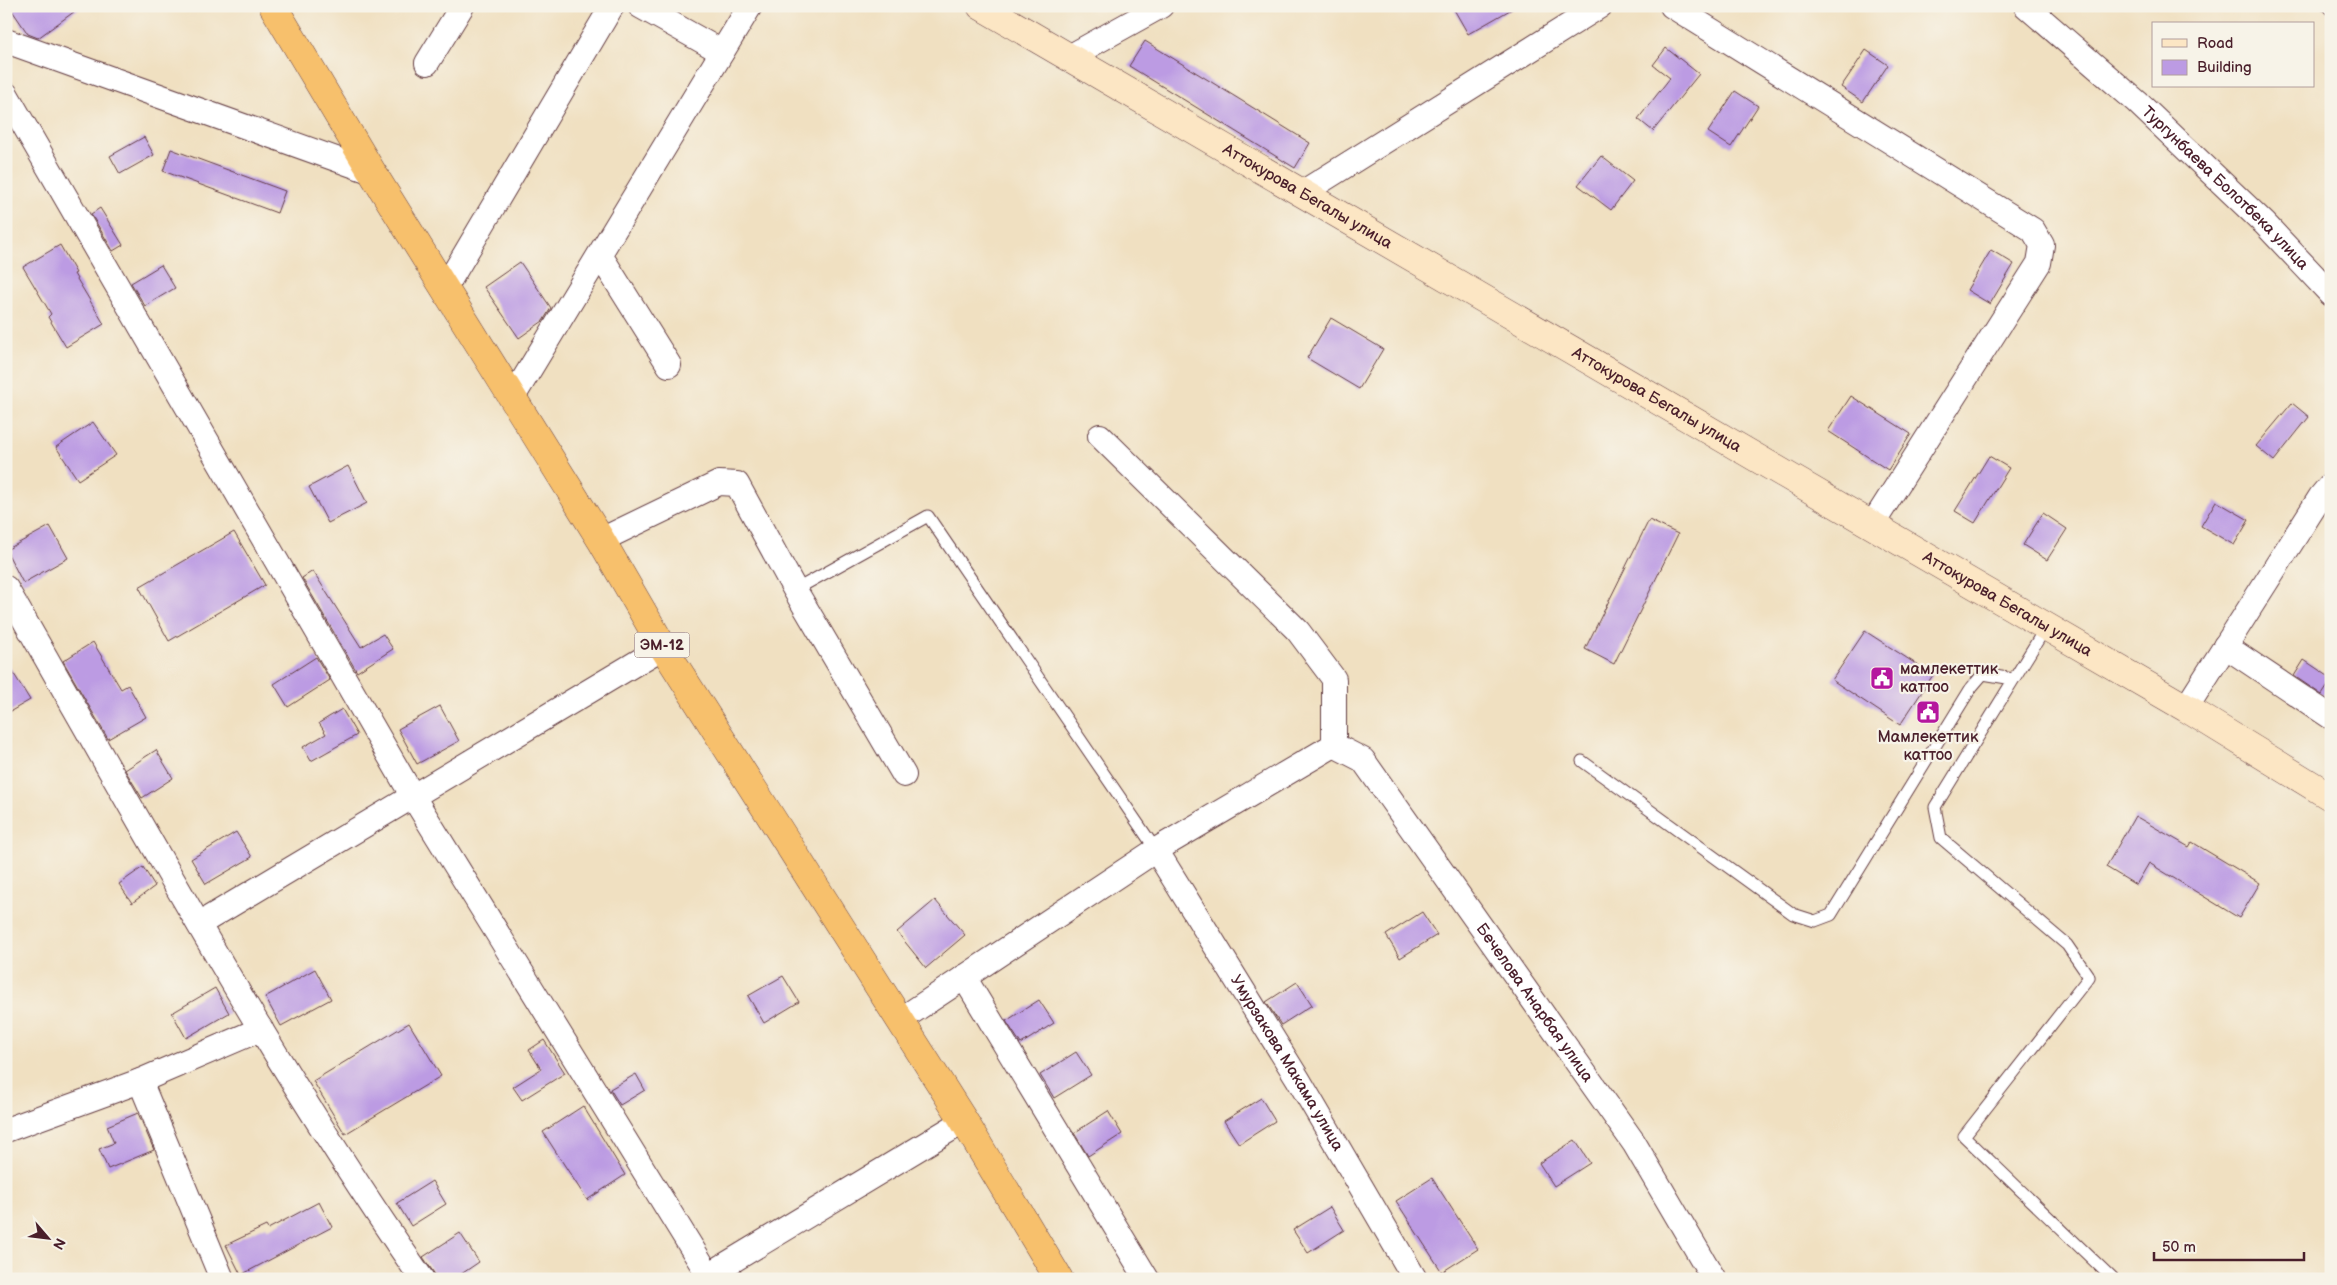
<svg xmlns="http://www.w3.org/2000/svg" width="2337" height="1285" font-family="'Balsamiq Sans',sans-serif">
<style>
.building{fill:#bc9be3}
.lines{fill:none;stroke-linecap:round;stroke-linejoin:round}
.service-casing{stroke:#633c42;stroke-width:13}
.minor-casing{stroke:#633c42;stroke-width:26}
.secondary-casing{stroke:#633c42;stroke-width:29}
.trunk-casing{stroke:#633c42;stroke-width:29}
.service{stroke:#fff;stroke-width:11}
.minor{stroke:#fff;stroke-width:24}
.secondary{stroke:#fce6c4;stroke-width:28}
.trunk{stroke:#f7c06c;stroke-width:28}
.labels{text-anchor:middle;dominant-baseline:central;stroke-width:4.5;stroke-linejoin:round;paint-order:stroke}
.shield{fill:#f7f3e8;stroke:#7e5f64;stroke-width:1}
.shield-label{font-size:15px;font-weight:bold;fill:#4a1f2b}
.street-label{font-size:16px;fill:#4a1f2b;stroke:#f7f3e8}
.poi-label{font-size:16px;fill:#4a1f2b;stroke:#f7f3e8;text-anchor:start}
</style>
<rect width="100%" height="100%" fill="#f7f3e8"/>
<filter id="ink" filterUnits="userSpaceOnUse"><feTurbulence type="fractalNoise" baseFrequency=".02" numOctaves="2"/><feDisplacementMap in="SourceGraphic" scale="10" xChannelSelector="R" yChannelSelector="G"/><feConvolveMatrix kernelMatrix="1 2 1 2 8 2 1 2 1" color-interpolation-filters="sRGB"/></filter>
<filter id="wash" filterUnits="userSpaceOnUse"><feTurbulence type="fractalNoise" baseFrequency=".0096" numOctaves="4" result="noise"/><feDisplacementMap in="SourceGraphic" scale="20" xChannelSelector="R" yChannelSelector="G"/><feGaussianBlur stdDeviation="1.12" result="paint"/><feColorMatrix in="noise" values="0 0 0 0 0 0 0 0 0 0 0 0 0 0 0 0 0 1.4 0 .05"/><feComposite in="paint" operator="in"/></filter>
<g filter="url(#wash)">
<rect width="100%" height="100%" fill="#f0e0c1"/>
<g id="blocks">
<path class="building" d="M9 6H82L38 38 28 34Z
M1452 6H1517L1468 34Z
M1145 41 1310 143 1295 168 1129 66Z
M1666 48 1699 74 1653 131 1638 119 1670 78 1653 65Z
M1866 50 1888 65 1863 102 1841 87Z
M1735 91 1758 106 1731 147 1708 132Z
M144 137 154 155 120 174 110 156Z
M171 149 285 191 277 213 163 171Z
M1601 156 1633 181 1611 210 1578 185Z
M100 208 123 245 113 251 91 214Z
M60 245 76 273 74 274 104 324 66 347 48 317 51 314 23 267Z
M1991 250 2014 264 1990 304 1967 290Z
M520 262 551 308 543 321 519 338 484 287Z
M161 265 175 288 145 306 131 283Z
M1331 318 1383 349 1359 389 1307 358Z
M1851 396 1911 434 1888 470 1828 431Z
M2292 403 2309 417 2274 461 2256 446Z
M93 422 116 455 78 480 56 447Z
M1989 456 2009 468 1975 523 1955 511Z
M348 466 367 503 328 523 309 487Z
M2216 501 2249 520 2234 545 2201 526Z
M2043 513 2067 529 2047 560 2023 545Z
M1649 520 1678 534 1614 664 1585 649Z
M50 526 68 558 23 583 6 550Z
M234 532 265 585 169 641 139 587Z
M313 571 361 647 383 634 393 649 357 672 302 578Z
M1865 631 1933 675 1900 725 1832 680Z
M93 642 121 689 128 685 146 717 108 739 63 661Z
M316 657 330 680 288 707 274 684Z
M2304 660 2331 678V681L2322 695 2294 676Z
M6 661 30 700 6 714Z
M440 706 459 741 417 764 398 729Z
M342 709 357 735 311 761 303 747 326 734 319 723Z
M156 750 173 778 142 798 125 770Z
M2135 816 2189 847 2192 842 2260 883 2239 918 2149 863 2136 885 2106 867Z
M236 832 252 857 206 884 191 859Z
M143 867 155 886 132 903 119 884Z
M935 900 965 935 926 968 897 932Z
M1422 912 1437 935 1400 958 1386 935Z
M315 969 331 999 281 1026 265 997Z
M783 976 799 1002 764 1023 748 996Z
M1297 982 1312 1005 1281 1025 1266 1002Z
M215 988 229 1013 186 1038 172 1013Z
M1039 1000 1054 1023 1021 1044 1006 1021Z
M409 1023 441 1076 345 1134 313 1081Z
M544 1040 565 1073 522 1100 513 1087 541 1069 529 1050Z
M1076 1052 1091 1075 1054 1098 1040 1075Z
M636 1074 645 1090 620 1105 610 1089Z
M1261 1098 1275 1121 1239 1144 1224 1121Z
M583 1106 625 1175 587 1200 543 1132Z
M1108 1111 1122 1134 1088 1156 1074 1133Z
M138 1113 154 1150 108 1169 99 1149 114 1143 107 1126Z
M1575 1140 1590 1163 1554 1186 1539 1163Z
M1432 1178 1478 1249 1442 1272 1396 1201Z
M432 1181 446 1204 411 1226 397 1203Z
M319 1202 332 1227 241 1275 226 1245 266 1226 268 1229Z
M1330 1207 1344 1230 1308 1253 1293 1230Z
M460 1233 479 1262 454 1279H438L423 1257Z"/>
</g>
</g>
<g filter="url(#ink)">
<use href="#blocks" fill-opacity="0" stroke="#633c42" stroke-width="1"/>
<g class="lines">
<g class="service-casing">
<path id="service" d="M2327 6 2331 10
M795 590 928 516 1156 850
M2046 627 1935 807 1941 838 2067 945 2089 977 1964 1136 2113 1279
M1582 761 1793 914 1815 921 1831 915 1971 688 1983 674 2013 679"/>
</g>
<g class="minor-casing">
<g id="minor">
<path d="M640 6 722 52"/>
<path d="M1672 6 2033 230 2042 245 2039 263 1872 525"/>
<path id="s1" d="M2026 6 2137 102 2265 224 2331 294"/>
<path d="M6 41 372 172"/>
<path d="M1069 57 1161 6"/>
<path d="M427 63 462 6"/>
<path d="M6 94 412 795 711 1279"/>
<path d="M1302 193 1600 6"/>
<path d="M600 255 669 365"/>
<path d="M445 288 612 6"/>
<path d="M513 397 750 6"/>
<path d="M601 540 719 483 737 484 795 590 904 775"/>
<path d="M6 588C140 821 268 1058 422 1279"/>
<path d="M2225 646 2331 717"/>
<path d="M2186 708 2321 496 2331 484"/>
<path id="s2" d="M1334 745 1363 760 1634 1143 1714 1279"/>
<path id="s3" d="M1156 850 1298 1079 1415 1279"/>
<path d="M199 924 663 647"/>
<path d="M964 977 1147 1279"/>
<path d="M900 1020 1156 850 1334 745V679L1298 631 1100 436"/>
<path d="M140 1081 222 1279"/>
<path d="M6 1130 140 1081 261 1029"/>
<path d="M702 1279 964 1121"/>
</g>
</g>
<g class="secondary-casing">
<g id="secondary">
<path id="s4" d="M981 6 2186 708 2331 797"/>
</g>
</g>
<g class="trunk-casing">
<path id="trunk" d="M273 6 372 172 601 540 663 647 964 1121 1059 1279"/>
</g>
<use href="#service" class="service"/>
<use href="#minor" class="minor"/>
<use href="#secondary" class="secondary"/>
<use href="#trunk" class="trunk"/>
</g>
</g>
<defs>
<g id="civic-square" transform="scale(1.25)"><rect x="-9" y="-9" width="18" height="18" rx="4" fill="#b5179e" stroke="#f7f3e8"/><path d="M-.6-6.5H3V-4.5H.6V-3L4-1V1h2V6H-6V1h2V-1L-.6-3ZM-1.2 2.5V6h2.4V2.5Z" fill="#fff"/></g>
</defs>
<g fill-rule="evenodd">
<use href="#civic-square" x="1882" y="678"/>
<use href="#civic-square" x="1928" y="712"/>
</g>
<g class="labels">
<rect class="shield" x="634.5" y="632.5" width="55" height="25" rx="4"/>
<g class="shield-label">
<text x="662" y="645">ЭМ-12</text>
</g>
<g class="street-label">
<text stroke="none"><textPath href="#s1" startOffset="270">Тургунбаева Болотбека улица</textPath></text>
<text stroke="none"><textPath href="#s4" startOffset="378">Аттокурова Бегалы улица</textPath></text>
<text stroke="none"><textPath href="#s4" startOffset="782">Аттокурова Бегалы улица</textPath></text>
<text stroke="none"><textPath href="#s4" startOffset="1188">Аттокурова Бегалы улица</textPath></text>
<text stroke="none"><textPath href="#s2" startOffset="330">Бечелова Анарбая улица</textPath></text>
<text stroke="none"><textPath href="#s3" startOffset="250">Умурзакова Макама улица</textPath></text>
</g>
<g class="poi-label">
<text x="1900" y="669">мамлекеттик<tspan x="1900" dy="18">каттоо</tspan></text>
<text x="1928" y="737" text-anchor="middle">Мамлекеттик<tspan x="1928" dy="18">каттоо</tspan></text>
</g>
</g>
<rect width="2337" height="1285" fill="none" stroke="#f7f3e8" stroke-width="25"/>
<rect x="2152" y="22" width="162" height="65" fill="#f7f3e8" stroke="#b29e9c"/>
<rect x="2162" y="39" width="25" height="8" fill="#fce6c4" stroke="#b29e9c"/>
<text x="2197" y="48" font-size="15" fill="#4a1f2b">Road</text>
<rect x="2162" y="60" width="25" height="15" fill="#bc9be3" stroke="#b29e9c"/>
<text x="2197" y="72" font-size="15" fill="#4a1f2b">Building</text>
<g transform="translate(48 1238) rotate(118)" stroke="#f7f3e8" stroke-width="4" paint-order="stroke">
<path d="M0-4L9 19L0 12L-9 19Z" fill="#4a1f2b"/>
<text y="-8" font-size="14" font-weight="bold" text-anchor="middle" fill="#4a1f2b">N</text>
</g>
<path d="M2154 1252v8h150v-8" fill="none" stroke="#4a1f2b" stroke-width="2.5"/>
<text x="2162" y="1252" font-size="15" fill="#4a1f2b" stroke="#f7f3e8" stroke-width="4" paint-order="stroke">50 m</text>
</svg>
